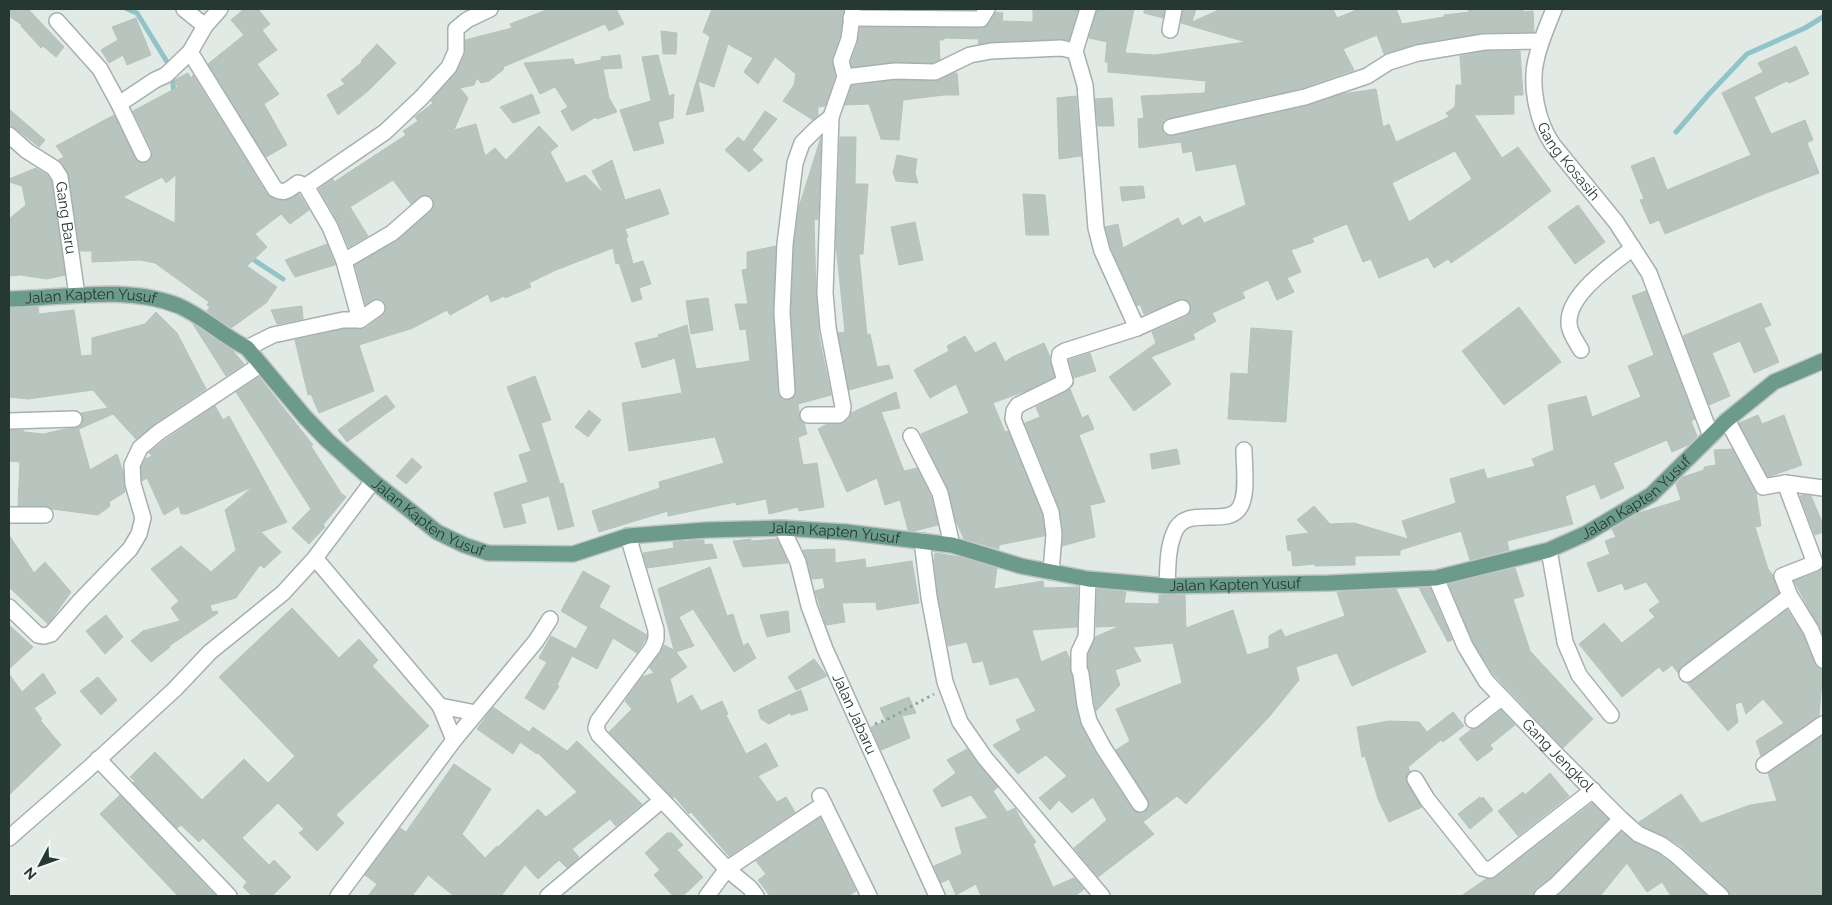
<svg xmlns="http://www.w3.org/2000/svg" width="1832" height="905" font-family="Raleway,sans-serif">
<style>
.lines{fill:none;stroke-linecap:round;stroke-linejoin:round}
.stream{stroke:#91c4c9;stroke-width:5}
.building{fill:#b8c5bf;stroke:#b6c3bd;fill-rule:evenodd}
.minor-casing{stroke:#a6b1ac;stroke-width:18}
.major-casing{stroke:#bec4c2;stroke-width:18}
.path{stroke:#87aa9c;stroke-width:3;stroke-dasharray:2.5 4;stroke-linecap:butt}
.minor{stroke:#fff;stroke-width:15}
.major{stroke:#6c9a8b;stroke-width:15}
.labels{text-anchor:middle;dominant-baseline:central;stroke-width:5;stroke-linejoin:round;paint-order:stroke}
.street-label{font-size:15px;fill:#253932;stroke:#f2f7f5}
</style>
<rect width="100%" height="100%" fill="#e2eae6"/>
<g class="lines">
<path class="stream" d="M127 9 137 13 172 70 174 95
M1676 132 1709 94 1747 54 1805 28 1823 17
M248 256 283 279"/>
</g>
<path class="building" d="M9 9H28L64 47 56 57 43 46 41 48 21 26 22 25 9 16Z
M244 9H258L270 24 262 30 277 50 257 64 279 94 264 104 287 145 266 157 208 64 244 35 231 20Z
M549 9H616L624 24 609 31 605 24 503 67 504 69 489 81 481 83 477 78 474 85 460 88 468 98 454 130 476 124 485 156 495 148 506 160 539 126 558 146 550 152 566 183 585 175 604 194 592 171 612 160 625 200 660 189 669 214 625 229 628 237 626 238 633 264 643 261 651 284 639 288 642 299 632 302 619 263 616 264 613 248 556 270 529 283 531 287 505 298 504 296 491 302 488 294 450 315 447 310 413 328 359 345 374 391 319 413 311 394 308 395 295 340 344 329H364L383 315 386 307 381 300 376 299 366 305 355 265 398 240 431 211 434 203 432 197 424 195 411 204 393 180 350 207 368 236 349 247 338 222 319 189 333 179 334 182 406 135 403 131 418 121 415 117 433 103 431 101 457 71 465 54V40L512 28 510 24Z
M712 9H844L840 37 832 58 835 77 825 106 818 107V115L813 120 783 101 794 85 796 74 775 57 758 84 744 72 753 58 728 44 714 87 698 81 704 111 686 115 710 37 703 32Z
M1033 9H1078L1069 40 1061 39 991 42 978 44 979 39 944 38V40H939L940 59 933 63 894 62 852 67 851 62 858 42 860 27 981 28 989 24 996 12 1003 13 1002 21 1033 22Z
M1097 9H1134L1125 53 1155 55 1246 42 1181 23 1183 9H1196L1192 22 1221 9H1333L1337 18 1359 9H1396L1402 24 1444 17V15L1469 12 1468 9H1523V12L1533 11 1534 32 1482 33 1416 44 1384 54 1377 35 1343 49 1354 70 1302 88 1169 118 1164 120 1162 129 1164 134 1173 136 1307 106 1342 94 1376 89 1383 127 1389 124 1396 142 1449 117 1446 113 1455 107 1456 85H1462L1460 56 1485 51H1520L1523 95H1514V114L1474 115 1502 158 1518 147 1551 191 1502 228 1451 263 1448 259 1434 268 1428 257 1379 278 1371 259 1363 262 1347 224 1312 238 1314 242 1291 250 1301 272 1287 278 1294 292 1277 300 1268 280 1242 292 1245 298 1212 313 1216 321 1193 334 1195 339 1151 357 1171 384 1134 411 1109 377 1156 343 1152 332 1186 317 1190 313 1191 308 1188 301 1182 299 1144 314 1140 304 1137 306 1111 248 1105 227 1118 224 1123 248 1178 218 1182 226 1200 216 1204 223 1246 205 1236 164 1196 171 1192 151 1183 153 1181 142 1139 148 1138 119 1144 118 1141 96 1205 93 1206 81 1108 72V62H1105L1107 42 1089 38ZM1455 151 1472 179 1409 222 1392 183Z
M1144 9H1164L1163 18 1144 13Z
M136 18 151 55 127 65 123 55 109 63 101 50 118 40 112 27Z
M661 31 677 33 676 54H663Z
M377 44 396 63 368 91 338 115 327 95 345 84 341 80 362 62 361 61Z
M1796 46 1809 74 1789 83 1787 81 1754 97 1771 134 1805 120 1813 140 1807 143 1819 173 1764 194 1665 234 1659 220 1650 224 1640 200 1644 199 1631 166 1654 157 1667 190 1751 155 1722 93 1763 72 1758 63Z
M620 55 622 68 603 69 609 98 617 112 597 119 596 117 572 131 561 111 568 107 555 87 540 94 524 63 573 59 575 65 601 60 602 63 601 57Z
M658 55 669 96 674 94 673 118 658 122 664 143 634 151 620 110 651 101 642 57Z
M188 73 191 78 193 75 267 194 275 199 282 201 290 199 299 194 309 210 290 224 281 214 255 234 267 247 247 266 277 287 266 303 231 328 207 311 210 307 207 305 209 302 155 263 140 260 92 262V251H80L69 176 58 160 64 157 56 146 114 115 135 158 142 163 147 162 152 155V150L133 111 178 87 174 80ZM176 175 175 223 123 197 162 177 166 183Z
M955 73H957L959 95H944L903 100 899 140 881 139 869 104 845 105 852 86 895 80 935 81Z
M532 94 540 113 513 123 500 107Z
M1076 96 1081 156 1059 159 1057 98Z
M1112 98 1114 126H1098L1095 99Z
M9 109 45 140 39 147 15 128 9 125Z
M765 111 777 119 752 150 763 160 749 172 725 150 738 137 744 142Z
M821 137 818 219 814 220 816 294 819 336 831 395 798 404 800 419 804 423 807 434 798 437 803 465 817 463 824 507 799 511 798 507 769 514 766 499 736 505V502L668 516V511L599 532 592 511 660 488 659 482 724 463 715 437 629 451 622 403 682 393 675 358 642 368 635 343 659 337 658 335 687 325 696 369 750 361 746 329 740 330 735 304H748L742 270 747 269V252L776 246 773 313 778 392 780 397 783 400 792 399 795 396 796 390 791 312 794 245 799 207Z
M840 137H856L855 184H868L863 254H859L867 335 870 334 877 367 889 365 893 378 849 390 838 333 845 332 836 245Z
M897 155 917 159 915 173 918 183 896 181 893 173Z
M36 168 47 175 51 180 65 275 47 279 20 275 9 276V219L26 205 22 186 9 182V179Z
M1143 186 1145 198 1122 201 1120 187Z
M1023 194 1045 195 1049 235H1026Z
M1578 205 1605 242 1575 264 1548 227Z
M915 222 923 260 899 265 891 227Z
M327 244 335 265 295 277 285 260Z
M1646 291 1695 419 1691 421 1697 436 1688 445 1672 452 1667 440 1613 463 1619 475 1617 476H1619L1624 488 1601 499 1595 484 1565 496 1573 524 1507 541 1509 550 1470 560 1461 531 1400 550V555L1355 556V565L1315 566V564L1293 566 1291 550 1288 551 1286 536 1309 533 1297 520 1314 506 1330 524 1354 523 1408 539 1402 521 1456 503 1450 479 1484 469 1487 479 1535 466 1532 459 1554 450 1548 405 1586 396 1592 417 1641 397 1628 366 1654 355 1632 296Z
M708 298 713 330 691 334 686 301Z
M1761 303 1771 325 1764 328 1779 362 1754 373 1740 341 1712 353 1730 396 1709 405 1683 336Z
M302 306 303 319 277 324 271 310Z
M38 307 39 314 74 310 81 356 92 355V338L145 324 156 312 177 333 206 389 154 424 136 439 113 414 79 429 78 427 82 424 83 419 81 413 108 408 93 390 28 399 9 397V308Z
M1519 307 1561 362 1504 405 1462 351Z
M193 324 233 351 244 364 226 376Z
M1251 328 1292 331 1286 422 1228 419 1231 373 1248 374Z
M965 336 975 353 995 342 1005 362 1012 357 1044 343 1050 357 1054 377 1028 390 993 403 1005 432 1008 431 1042 514 1045 534 1044 536 999 545V549L964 539 956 521 948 489 921 434 969 413 956 384 930 398 914 370 949 351 947 346Z
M1090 353 1096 371 1074 378 1069 360Z
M535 376 551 420 541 423 560 484 563 483 574 526 558 530 549 496 521 504 526 523 504 528 494 493 528 482 519 455 531 451 507 387Z
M259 377 313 445 311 446 341 493 346 497 323 525 325 527 309 544 292 528 311 509 236 392Z
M1070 389 1082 418 1088 415 1094 429 1079 435 1105 502 1090 505 1095 537 1062 546 1063 533 1060 509 1025 423 1040 417 1036 407Z
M896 392 900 408 881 412 904 471 917 468 931 496 938 525 914 531 908 530 900 500 885 505 877 478 847 492 818 429 827 424 843 423 849 419 851 413Z
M386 395 395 407 347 442 338 430Z
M215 406 223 420 229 416 287 522 261 532 281 552 264 568 260 565 236 598 210 605 212 612 217 611 218 613 169 646 170 647 151 662 131 641 143 631 180 621 171 608 179 601 151 569 181 546 211 572 236 550 225 510 253 487 187 514H181L179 506 164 515 147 478 142 481 141 467 145 459 152 456 149 453 165 440Z
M589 410 601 420 588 437 575 427Z
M1758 415 1762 424 1784 415 1802 465 1768 477 1739 423Z
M78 427 90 470 117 454 122 469H123L125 492 109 502 110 506 98 515 52 509 45 506H18L20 462 9 461V430H23L24 432 44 434 65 429Z
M1177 449 1180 464 1152 469 1150 454Z
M1732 449 1756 493 1761 526 1755 527 1768 569 1773 575 1779 593 1681 667 1678 673 1672 665 1663 672 1659 667 1622 697 1579 644 1604 623 1622 643 1655 617 1649 610 1660 602 1646 582 1625 590 1622 583 1598 592 1587 563 1610 554 1605 541 1616 537 1612 529 1639 513 1681 500 1676 484 1683 477 1704 470V467L1716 465 1714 450Z
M412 458 422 467 406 484 396 476Z
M1804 495 1811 496 1823 524V532L1815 535 1800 496Z
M9 535 34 573 45 562 71 592 48 624 9 587Z
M751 539V541L777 539 788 563 743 567 733 541Z
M704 540V545L712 544 717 558 647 568 643 553 674 548 673 542Z
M835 549V563L865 559 866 568 912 561 919 603 877 610 876 602 842 603 845 622 826 625 815 591 825 588 823 578 812 579 807 560 803 550Z
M935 553 960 557 997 568 994 589 1043 581 1044 588 1078 587 1077 627 1032 630 1041 662 1066 651 1070 659 1076 706 1081 725 1095 752 1132 809 1140 813 1145 812 1149 803 1116 750 1130 741 1116 709 1182 683 1173 643 1133 647 1141 661 1115 670 1120 685 1096 711 1088 667V654L1095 637 1120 626 1096 627 1097 589 1126 592 1124 603 1159 604V595H1185L1186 628 1233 610 1247 655 1269 648V636L1281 629 1285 637 1345 616 1337 592 1396 589 1426 652 1352 686 1337 653 1296 667 1299 680 1269 717 1232 756 1186 804 1177 796 1143 822 1154 834 1098 877 1074 848 1107 820 1093 797 1072 813 1059 800 1050 810 1039 798 1067 776 1046 755 1018 774 993 745 1021 730 1016 720 1036 711 1018 677 990 685 983 661 973 663 967 642 948 646 938 596 934 560Z
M710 567 727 616 733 614 743 646 748 643 756 658 734 672 693 609 679 617 694 646 676 652 687 667 670 679 677 704 692 695 701 711 722 701 728 714 726 715 746 754 766 743 778 766 758 776 777 802 786 797 795 812 729 856 691 812 689 814 674 796 673 798 609 732 632 709 625 701 642 677 654 673 649 667 661 652 664 645 674 650 658 589Z
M1823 567V635L1794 581 1818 572Z
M1515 568 1524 596 1513 599 1530 651 1593 719 1563 748 1494 675 1473 642 1449 584Z
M583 571 610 586 599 607 647 635V637L637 653 613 638 597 669 572 656 557 685 559 686 544 710 525 698 547 662 539 658 551 636 576 649 588 627 561 611Z
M1419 588H1430L1452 640 1448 642Z
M292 608 339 658 359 639 378 660 372 666 429 726 336 815 344 823 317 851 299 833 304 829 278 803 242 838 269 865 274 860 291 877 272 896H252L243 887 247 882 203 838 199 842 181 825 177 828 133 783 135 781 130 777 155 752 202 800 244 759 268 783 295 756 219 677Z
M1787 610 1803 634 1815 664 1818 668 1823 669 1819 716 1761 756 1756 741 1784 723 1763 699 1746 714 1742 702 1735 704 1738 722 1728 731 1687 683 1693 681Z
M788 611 790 632 767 637 760 615Z
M106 615 123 637 105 654 86 631Z
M9 625 33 647 9 669Z
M814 659 827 676 796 690 788 677Z
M43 673 56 693 34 708 42 719 40 720 61 745 9 795V674L22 692Z
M98 677 117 700 101 715 80 691Z
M801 690 808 710 791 715 790 713 769 724 761 719 758 710Z
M909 697 916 713 902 716 910 738 881 750 871 727 886 721 880 708Z
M493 707 529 732 533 727 567 751 577 741 642 804 616 826 610 819 572 849 579 857 567 868 559 860 538 879 525 865 501 896H454L428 875 412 896H368L377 884 365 875 400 828 406 832 454 764 491 789 462 834 485 858 497 846 498 847 538 809 546 817 577 792 538 753 537 754 520 742 513 754 477 729Z
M1501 710 1515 725 1490 745 1493 749 1477 761 1459 739 1472 729 1479 727Z
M1453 712 1464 726 1443 742 1441 740 1408 767 1410 771 1407 775V783L1422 807 1389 822 1378 799 1365 756 1362 757 1357 727 1389 721 1419 722 1427 732Z
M1823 735V896H1730L1727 889 1682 847 1667 837 1643 826 1639 822 1681 794 1701 823 1750 805 1777 801 1768 773Z
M967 749 998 787 993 791 1007 812 1015 808 1024 825 1036 842 1033 844 1053 887 1074 878 1084 889 1075 896H981L976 884 956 895 949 879 941 883 934 866 962 854 955 828 988 818 971 795 942 807 933 790 956 773 947 760Z
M1550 773 1569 796 1518 836 1498 811 1523 792 1525 795Z
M120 795 216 896H178L100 814Z
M1480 797 1481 799 1483 797 1493 810 1470 829 1458 814Z
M1592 803 1608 819 1550 878 1536 889 1533 896H1461L1486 879 1496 877Z
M820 818 856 891 848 896H770L758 880 766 874 756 861Z
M1621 832 1634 842 1657 853 1670 862 1707 896H1671L1662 882 1647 892 1627 863 1600 896H1557Z
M667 833H672L683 845 677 850 703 877 683 896H673L654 875 660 870 645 853Z"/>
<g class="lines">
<g class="minor-casing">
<g id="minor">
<path d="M184 9 205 26"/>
<path d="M1088 9 1075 51 1085 85 1096 228 1102 251 1137 328"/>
<path id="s1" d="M1554 9C1548 24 1541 40 1537 56 1529 84 1537 122 1553 145L1616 222 1649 273 1711 436"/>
<path d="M851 18 981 19 987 9"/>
<path d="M57 21 100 69 119 104"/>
<path d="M1170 30 1174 9"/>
<path d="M190 52 275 189C285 195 289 189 298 183L306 186 330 227 344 261 360 320H343L273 335 247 348"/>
<path d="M845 77 895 71 935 72 970 55 991 51 1061 48 1075 51"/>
<path d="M1171 127 1305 97 1367 76 1389 62 1418 53 1484 42 1541 41"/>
<path id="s2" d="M9 135 27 151 54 168 60 177 77 295"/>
<path d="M143 154 119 104 155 80 166 75 190 52 205 26 220 9"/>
<path d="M306 186 385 132 422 97 449 67 456 51V29L467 20 490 9"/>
<path d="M344 261 392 233 425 204"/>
<path d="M360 320 377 308"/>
<path d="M1581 350C1577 343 1572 336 1570 329 1561 298 1613 264 1633 248"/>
<path d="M787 391 782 312 785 244 795 163 802 143 816 129 831 117"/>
<path d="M808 415H839L842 412 843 407 828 328 825 293 831 117 845 77 841 61 849 39 853 9"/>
<path d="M1727 420 1763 487 1785 483 1823 488"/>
<path d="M9 421 74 419"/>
<path d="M911 436 940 493 952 545"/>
<path d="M1785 483 1815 563 1782 576 1790 596 1811 630 1823 660"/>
<path d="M9 515H45"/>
<path id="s3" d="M782 528 798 562 809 606 825 649 937 896"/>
<path d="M628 536 656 630V639L653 647 598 721 596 728 599 735 662 800"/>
<path d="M922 541 929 597 945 682 960 722 985 758 1102 896"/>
<path d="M1549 550 1565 642 1579 675 1611 715"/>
<path d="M315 558 440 706 454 740"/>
<path d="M1051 572 1054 534 1051 512 1013 419 1014 411 1018 405 1061 384 1065 381 1059 360 1060 354 1065 351 1137 328 1182 308"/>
<path id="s4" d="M1436 578 1465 646 1486 681 1558 756 1621 819 1638 834 1662 845 1676 855 1721 896"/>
<path d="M1088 579 1086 637 1079 652V669L1081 674 1085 705 1089 721 1103 747 1140 804"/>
<path d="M1167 586C1168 568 1167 550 1174 533 1185 503 1228 529 1240 507 1248 494 1244 466 1244 450"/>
<path d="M9 607 38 635 44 636 51 634 80 601 130 549 139 534 143 518 133 484 132 465 140 448 159 432 260 365"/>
<path d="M1687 674 1790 596"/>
<path d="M440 706 476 713"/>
<path d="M1473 720 1501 698"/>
<path d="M98 759 229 896"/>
<path d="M1764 765 1823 724"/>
<path d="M1415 779 1427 799 1482 868 1490 870 1593 790"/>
<path d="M820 796 869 896"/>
<path d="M9 838 88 769 175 689 210 652 283 593 315 558 373 481"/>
<path d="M338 896 454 740 536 641 550 619"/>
<path d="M548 896 662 800 727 869 707 896"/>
<path d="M756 896 750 888 727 869 824 804"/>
<path d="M1542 896 1556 885 1621 819"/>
</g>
</g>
<g class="major-casing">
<g id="major">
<path id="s5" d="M9 299C63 298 128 285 179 306 204 317 223 336 247 348L305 417 327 440 373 481 437 532 464 545 488 553 573 554 628 536 706 530 782 528 846 532 952 545 1021 566 1088 579 1167 586 1329 583 1436 578 1549 550 1587 533 1651 495 1727 420 1774 382 1823 361"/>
</g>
</g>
<path class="path" d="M875 724 886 720 934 694"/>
<use href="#minor" class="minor"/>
<use href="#major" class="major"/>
</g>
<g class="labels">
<g class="street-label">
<text stroke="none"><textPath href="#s1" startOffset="165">Gang Kosasih</textPath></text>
<text stroke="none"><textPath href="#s2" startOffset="108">Gang Baru</textPath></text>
<text stroke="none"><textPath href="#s5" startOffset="82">Jalan Kapten Yusuf</textPath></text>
<text stroke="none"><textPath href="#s5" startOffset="1748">Jalan Kapten Yusuf</textPath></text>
<text stroke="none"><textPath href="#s5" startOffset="502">Jalan Kapten Yusuf</textPath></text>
<text stroke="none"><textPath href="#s5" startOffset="922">Jalan Kapten Yusuf</textPath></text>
<text stroke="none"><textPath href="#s5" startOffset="1328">Jalan Kapten Yusuf</textPath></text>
<text stroke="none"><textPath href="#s3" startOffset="200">Jalan Jabaru</textPath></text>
<text stroke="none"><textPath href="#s4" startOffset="218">Gang Jengkol</textPath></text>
</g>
</g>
<rect width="1832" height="905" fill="none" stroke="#253932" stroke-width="20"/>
<g transform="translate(40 865) rotate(229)" stroke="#f2f7f5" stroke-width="4" paint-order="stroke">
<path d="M0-4L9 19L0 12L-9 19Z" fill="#253932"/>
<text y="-8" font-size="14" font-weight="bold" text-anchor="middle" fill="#253932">N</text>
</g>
</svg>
